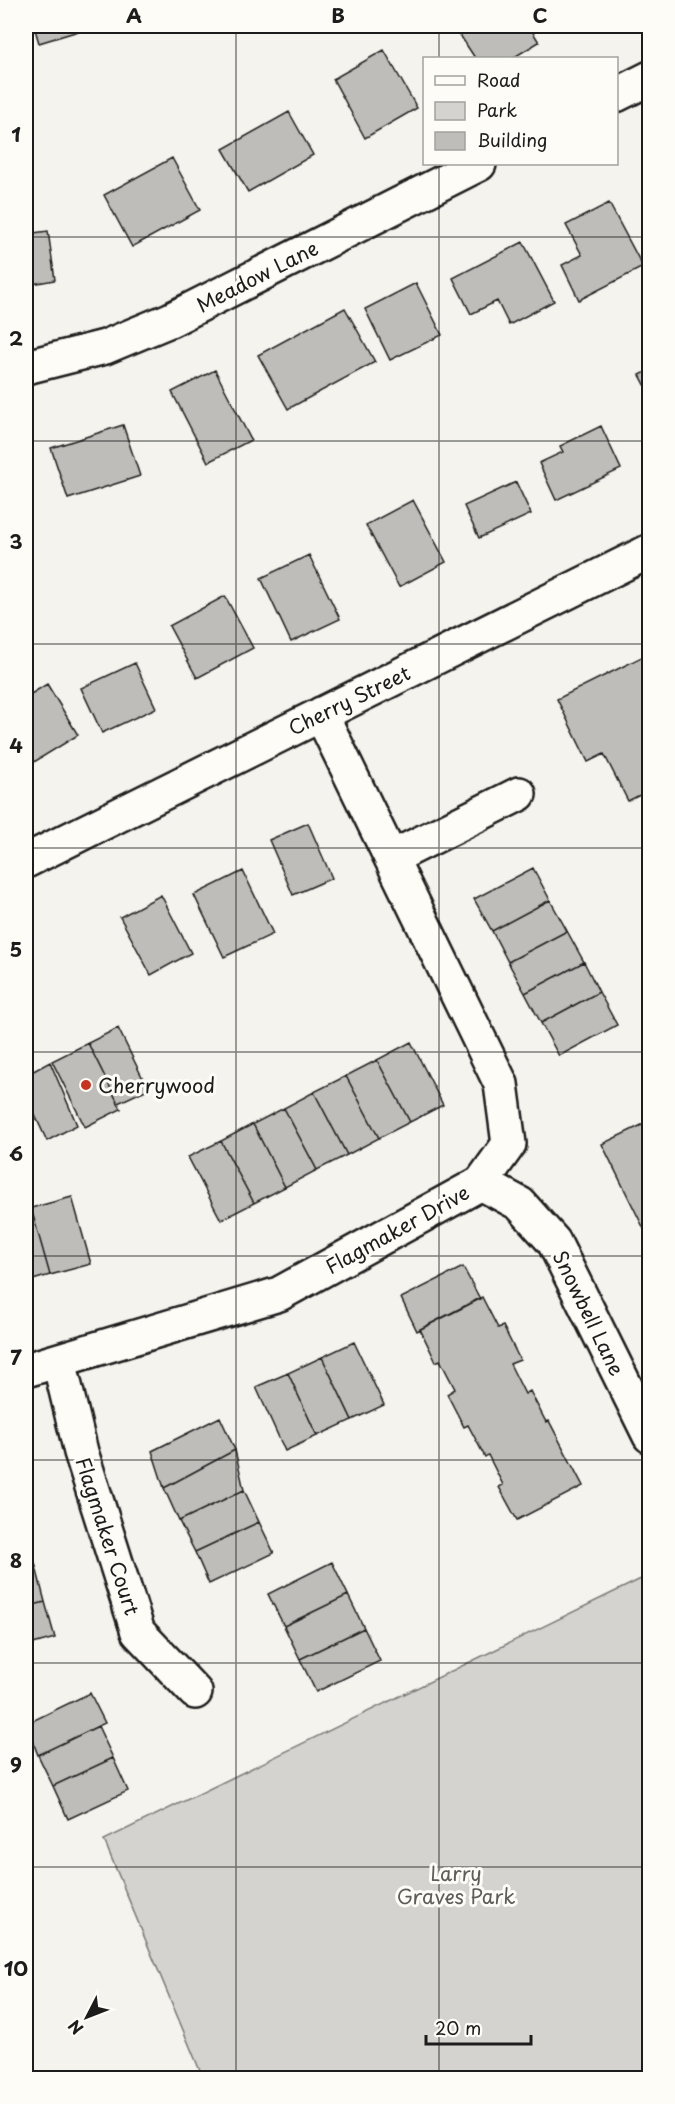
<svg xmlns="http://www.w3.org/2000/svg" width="675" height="2104" font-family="'Playpen Sans',sans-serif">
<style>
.green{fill:#d4d3cf;stroke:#787876;stroke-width:1.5}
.building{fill:#bebdba;stroke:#1c1c1c;stroke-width:1.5}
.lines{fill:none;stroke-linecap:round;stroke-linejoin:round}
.minor-casing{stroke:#1c1c1c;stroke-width:38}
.minor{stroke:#fdfcf7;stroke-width:33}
.grid{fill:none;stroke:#1c1c1c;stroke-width:1.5;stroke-opacity:0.55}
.poi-dot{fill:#c8321e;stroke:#fdfcf7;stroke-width:2}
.labels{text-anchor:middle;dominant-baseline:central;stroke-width:6;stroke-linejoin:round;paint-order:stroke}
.street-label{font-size:20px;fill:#1c1c1c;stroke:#fdfcf7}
.poi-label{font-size:20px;fill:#1c1c1c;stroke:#fdfcf7;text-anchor:start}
.park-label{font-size:20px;fill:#5c5c5b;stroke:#fdfcf7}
.neatline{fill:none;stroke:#1c1c1c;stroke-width:2}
.grid-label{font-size:20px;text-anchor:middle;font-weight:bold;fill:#1c1c1c}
</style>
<rect width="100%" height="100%" fill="#f4f3ee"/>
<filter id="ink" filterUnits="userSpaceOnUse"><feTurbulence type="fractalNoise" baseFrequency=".0167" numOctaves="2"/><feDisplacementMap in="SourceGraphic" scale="12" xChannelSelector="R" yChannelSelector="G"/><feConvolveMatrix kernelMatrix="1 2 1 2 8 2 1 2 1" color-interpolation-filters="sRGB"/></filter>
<g filter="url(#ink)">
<path class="green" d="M649 1575V2078H203L104 1840Z"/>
<path class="building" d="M34 26H95L39 43Z
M462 26H529L539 42 513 58H475L456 29Z
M384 50 417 108 365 138 333 79Z
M289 112 313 155 248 192 223 149Z
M172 158 200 210 132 247 104 195Z
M609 203 643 267 579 300 562 265 582 255 566 225Z
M48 231 55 280 26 285V234Z
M523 242 554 301 509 325 497 301 471 314 453 278Z
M416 283 442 335 390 360 365 309Z
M345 308 375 362 288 409 258 355Z
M215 370 251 440 208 462 172 392Z
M650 370V394L640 375Z
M123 425 140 476 68 499 51 448Z
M601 426 621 469 556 500 539 463 563 452 560 446Z
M516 482 531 514 479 538 464 506Z
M413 500 446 562 399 587 366 525Z
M309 555 340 619 291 642 261 578Z
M225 596 253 648 197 678 169 626Z
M650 653V790L628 801 604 754 588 762 557 699Z
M135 663 156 708 102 733 81 688Z
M47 684 78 735 26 767V697Z
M308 823 332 878 293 895 269 840Z
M533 868 550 900 492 931 474 899Z
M243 871 273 934 224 957 194 895Z
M161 895 191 953 151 975 120 917Z
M550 900 567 931 508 962 492 931Z
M567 931 584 962 525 993 508 962Z
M584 962 599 992 541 1023 525 993Z
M599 992 617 1025 559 1056 541 1023Z
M118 1028 148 1089 118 1103 88 1043Z
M411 1042 443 1105 410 1122 377 1060Z
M88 1043 121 1109 85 1127 52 1061Z
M377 1060 410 1122 379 1138 346 1076Z
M50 1062 77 1125 47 1141 26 1096V1075Z
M346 1076 379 1138 347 1155 314 1092Z
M314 1092 347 1155 317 1170 284 1108Z
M284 1108 317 1170 285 1187 253 1124Z
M650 1121V1241L602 1144Z
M253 1124 285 1187 254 1203 221 1141Z
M221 1141 254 1203 221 1220 188 1157Z
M72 1197 91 1264 50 1275 31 1208Z
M31 1208 50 1275 26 1282V1209Z
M463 1267 480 1299 417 1331 401 1298Z
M482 1297 498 1328 503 1326 520 1360 510 1364 525 1394 530 1391 546 1422 549 1421 583 1486 517 1520 499 1487 503 1485 488 1455 485 1457 468 1425 464 1427 447 1394 455 1389 440 1360 436 1362 420 1329Z
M354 1342 384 1405 352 1420 322 1357Z
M322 1357 352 1420 317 1436 288 1373Z
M288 1373 317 1436 285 1451 256 1387Z
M220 1417 235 1450 164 1488 152 1451Z
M235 1450 244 1490 179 1521 164 1488Z
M244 1490 259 1522 195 1552 179 1521Z
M259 1522 274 1553 209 1584 195 1552Z
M26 1533 36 1567 26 1570Z
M332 1562 348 1595 284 1626 268 1594Z
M36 1567 45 1602 26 1607V1570Z
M348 1595 364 1628 300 1659 284 1626Z
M45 1602 55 1638 26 1646V1607Z
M364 1628 380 1661 316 1692 300 1659Z
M90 1693 105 1723 38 1755 26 1724Z
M98 1726 113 1758 53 1786 38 1755Z
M113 1758 128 1791 68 1819 53 1786Z"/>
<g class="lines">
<g class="minor-casing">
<path id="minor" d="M616 95 650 78
M26 367 105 347 170 320 479 164
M391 858 519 794
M26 861 650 551
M481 1183 520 1204 554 1242 650 1436
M59 1361 81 1452 138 1632 195 1692
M26 1370 279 1294 481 1183 509 1144 501 1084 321 714"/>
</g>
<use href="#minor" class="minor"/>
</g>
</g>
<path class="grid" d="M236 26V2078M439 26V58M439 164V2078M26 237H650M26 441H650M26 644H650M26 848H650M26 1052H650M26 1256H650M26 1460H650M26 1663H650M26 1867H650"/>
<circle class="poi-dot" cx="86" cy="1085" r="6"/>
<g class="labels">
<g class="street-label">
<text transform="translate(257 276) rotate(-27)">Meadow Lane</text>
<text transform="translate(349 700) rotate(-26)">Cherry Street</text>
<text transform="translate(397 1229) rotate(-29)">Flagmaker Drive</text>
<text transform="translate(589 1313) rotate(64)">Snowbell Lane</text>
<text transform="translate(108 1536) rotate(72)">Flagmaker Court</text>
</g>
<g class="poi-label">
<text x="98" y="1085">Cherrywood</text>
</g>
<g class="park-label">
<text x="456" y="1873">Larry<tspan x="456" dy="23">Graves Park</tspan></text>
</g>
</g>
<rect width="675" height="2104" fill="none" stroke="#fdfcf7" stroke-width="66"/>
<rect x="423" y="57" width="195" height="108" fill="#fdfcf7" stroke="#a3a29f" stroke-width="1.5"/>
<rect x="435" y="76" width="30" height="9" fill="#fdfcf7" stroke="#a3a29f" stroke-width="1.5"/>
<text x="477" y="87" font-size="18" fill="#1c1c1c">Road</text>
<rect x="435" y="102" width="30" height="18" fill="#d4d3cf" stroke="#a3a29f" stroke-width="1.5"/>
<text x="477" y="117" font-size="18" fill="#1c1c1c">Park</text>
<rect x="435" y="132" width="30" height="18" fill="#bebdba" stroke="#a3a29f" stroke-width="1.5"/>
<text x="477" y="147" font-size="18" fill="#1c1c1c">Building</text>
<g transform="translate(87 2017) rotate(228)" stroke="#fdfcf7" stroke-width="4.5" paint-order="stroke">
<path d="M0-4.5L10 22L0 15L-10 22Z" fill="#1c1c1c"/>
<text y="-9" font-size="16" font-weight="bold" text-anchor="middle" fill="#1c1c1c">N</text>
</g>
<path d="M426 2035v9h105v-9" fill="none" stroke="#1c1c1c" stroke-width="3"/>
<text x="435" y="2035" font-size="18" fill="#1c1c1c" stroke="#fdfcf7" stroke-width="4.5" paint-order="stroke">20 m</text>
<rect x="33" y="33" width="609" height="2038" class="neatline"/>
<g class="grid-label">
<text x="134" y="23">A</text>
<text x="338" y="23">B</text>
<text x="540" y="23">C</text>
<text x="16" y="142">1</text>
<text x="16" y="346">2</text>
<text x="16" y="549">3</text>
<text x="16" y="753">4</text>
<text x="16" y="957">5</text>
<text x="16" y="1161">6</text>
<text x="16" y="1365">7</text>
<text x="16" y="1568">8</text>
<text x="16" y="1772">9</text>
<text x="16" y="1976">10</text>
</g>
</svg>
